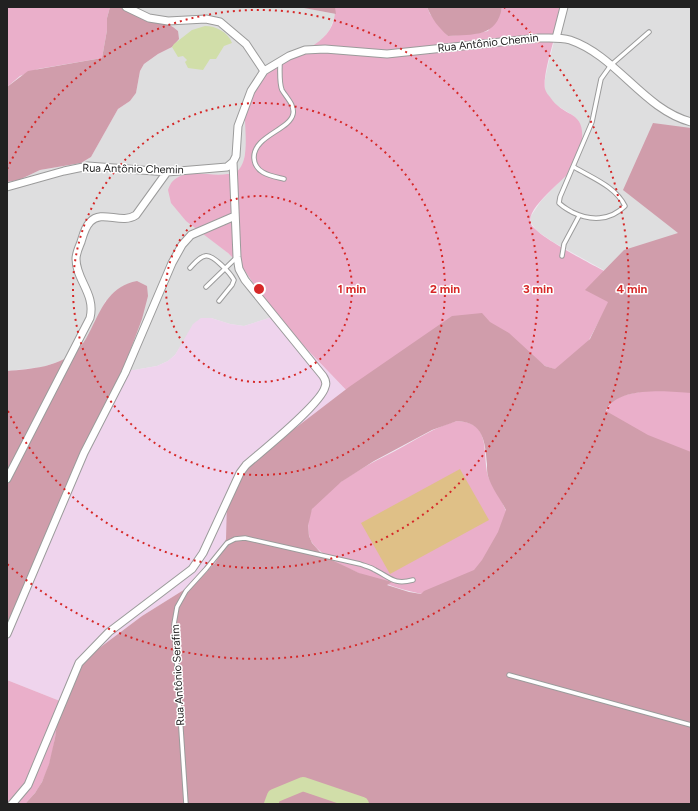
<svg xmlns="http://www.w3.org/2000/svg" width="698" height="811" font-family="Figtree,sans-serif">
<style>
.residential{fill:#dededf}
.farmland{fill:#efd4ed}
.grass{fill:#eaafca}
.forest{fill:#d09dab;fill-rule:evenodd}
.pitch{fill:#dfc087}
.water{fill:#d1dea9}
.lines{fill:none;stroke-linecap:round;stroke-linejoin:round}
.river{stroke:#d1dea9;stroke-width:14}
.service-casing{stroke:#9b9b9b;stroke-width:5.5}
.minor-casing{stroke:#9b9b9b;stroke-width:9}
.service{stroke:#fff;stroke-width:3.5}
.minor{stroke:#fff;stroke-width:7}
.ring{fill:none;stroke:#d62828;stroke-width:2;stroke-dasharray:2 4}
.labels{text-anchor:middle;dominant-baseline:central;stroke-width:3;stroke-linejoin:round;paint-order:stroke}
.street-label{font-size:11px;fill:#212121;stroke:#fff}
.centre{fill:#d62828;stroke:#fff;stroke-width:2}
.ring-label{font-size:12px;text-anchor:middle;font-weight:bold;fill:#d62828;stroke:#fff;stroke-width:3;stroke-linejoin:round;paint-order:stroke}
</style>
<rect width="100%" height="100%" fill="#eee8f1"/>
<path class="residential" d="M125 7H300L336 14 329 31 321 41 313 47 245 154 243 165 236 173 221 175 186 174 228 253 243 268 275 316 244 326 230 324 211 318 182 344 175 355 168 361 157 366 134 370H123L124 364 106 300 86 341 79 349 63 360 43 367 7 371V182L19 180 40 170 81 163 91 157 118 109 130 101 136 93 140 71 144 64 158 54 172 47 178 31 173 27 162 21Z
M563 7H691V226L618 278 553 242 537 231 531 223V216L541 201 577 163 574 116 553 103 545 91V79L548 65Z"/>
<path class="farmland" d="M275 316 351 395 258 453 227 528 226 539 221 553 215 563 198 581 142 616 86 658 60 701 7 680V637L123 370H134L157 366 168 361 175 355 193 324 201 318H211L230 324 244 326Z"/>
<path class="grass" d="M7 7H110L107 18V30L102 58 38 69 20 76 7 87Z
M335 7H427L430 14 448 36 479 33 488 31 501 11 502 7H563C559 25 542 73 545 89 546 92 548 95 550 97 565 120 588 108 581 148 580 153 579 159 577 163 570 177 524 207 531 224 537 237 602 270 618 278L606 308 581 355 557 370 545 366 535 358 351 395 275 316 243 268 228 253 186 221 171 203 168 190C169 187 171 182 174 180 188 168 211 177 227 174 230 174 234 174 236 172 251 162 244 127 245 111 245 101 248 87 254 79 259 70 268 67 276 63 302 51 337 42 335 7Z
M691 386V461L606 413C608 406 613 400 620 397 636 390 672 389 691 386Z
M457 421C492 422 482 453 488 476 490 482 495 489 498 495 504 505 508 515 512 526L495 567 422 594C395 589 330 566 313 544 306 535 307 517 313 507 315 504 319 501 321 498 342 478 369 464 395 451 416 440 434 427 457 421Z
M7 680 60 701C56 731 54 768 35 793 32 797 28 800 25 804H7Z"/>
<path class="forest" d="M110 7H125L162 21 173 27 178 31 179 39 172 47 158 54 144 64 140 71 136 93 130 101 118 109 91 157 81 163 40 170 19 180 7 182V87L28 71 102 58 107 30V18Z
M300 7H335L336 14 304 8Z
M427 7H502C497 38 473 34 448 36 438 27 432 19 427 7Z
M653 123 691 128V393C669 391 616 386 606 411L648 435 691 452V804H25L35 793 42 782 49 764 55 738 60 701 66 686 86 658 142 616 198 581 215 563 221 553 226 539 227 502 231 483 238 470 258 453 285 436 349 387 452 316 482 313 490 322 509 333 545 366 555 369 590 339 608 302 585 290 624 250 678 233 623 190ZM457 421C484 422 485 442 487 464 487 468 487 473 488 476 491 487 501 500 506 510L498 532 482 560 474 570 424 591 421 594 409 592 387 585 392 582 359 573 330 559 320 552 312 543 309 536 308 526 312 509 341 482 374 461 432 430Z
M137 281 147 286 148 296 142 319 123 370 7 637V371C32 369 61 367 79 348 85 342 88 335 92 327 103 305 111 286 137 281Z"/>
<path class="pitch" d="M460 469 489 520 390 574 361 523Z"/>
<path class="water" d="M205 26C216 26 228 32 232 43L224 46 216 59H210L203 70 188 68 185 62 187 60 183 56 178 57 172 47 174 44 192 30Z"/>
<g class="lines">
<path class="river" d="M271 804 274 796 303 784 362 804"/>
<g class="service-casing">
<path id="service" d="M280 62C280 70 279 83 282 90 286 97 295 105 293 114 290 130 253 136 254 158 255 174 272 176 284 179
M574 167C592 178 615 186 625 206 610 221 590 221 572 212 567 209 563 207 559 203L560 197 592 122 601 79 611 65 649 32
M562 256 564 244 579 216
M190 268C194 264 199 257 205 256 213 254 230 273 234 280L232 285 219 301
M206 287 237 257
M509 675 691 725
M186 804 174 624 177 607 186 591 206 569 227 543 235 539 245 538 360 564C365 566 371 567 375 570 391 578 394 585 413 580"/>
</g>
<g class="minor-casing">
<path id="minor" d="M126 7 149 18 168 21 206 19 220 22 246 44 264 71
M556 38 564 7
M7 187 64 171 88 166 167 172 227 167 233 162 236 156 238 126 251 91 264 71 289 56 305 50 325 49 387 54 539 38C549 38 560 37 570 40 617 56 643 109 691 122
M7 479 90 318C96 294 76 280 76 259 76 253 79 247 81 242 83 235 85 227 90 222 102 209 121 225 136 215L167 172
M7 634 84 453 125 373 172 263 182 245 191 235 235 216
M12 804 28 785 79 663 109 632 192 569 203 553 240 473 246 465C262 451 321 404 325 387 327 383 325 379 323 376L245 280 239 269 237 257 233 162"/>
</g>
<use href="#service" class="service"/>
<use href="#minor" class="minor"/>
</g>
<g class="ring">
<circle cx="259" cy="289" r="93"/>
<circle cx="259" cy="289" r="186"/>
<path d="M7 169A279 279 0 1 1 7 409"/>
<path d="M504 7A373 373 0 1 1 7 564"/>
</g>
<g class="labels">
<g class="street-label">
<text transform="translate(488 43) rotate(-6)">Rua Antônio Chemin</text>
<text transform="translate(133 169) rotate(1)">Rua Antônio Chemin</text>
<text transform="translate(178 675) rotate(-93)">Rua Antônio Serafim</text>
</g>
</g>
<circle cx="259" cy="289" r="6" class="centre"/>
<g class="ring-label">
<text x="352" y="293">1 min</text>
<text x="445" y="293">2 min</text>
<text x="538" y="293">3 min</text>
<text x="632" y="293">4 min</text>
</g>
<rect width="698" height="811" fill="none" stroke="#212121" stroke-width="16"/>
</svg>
